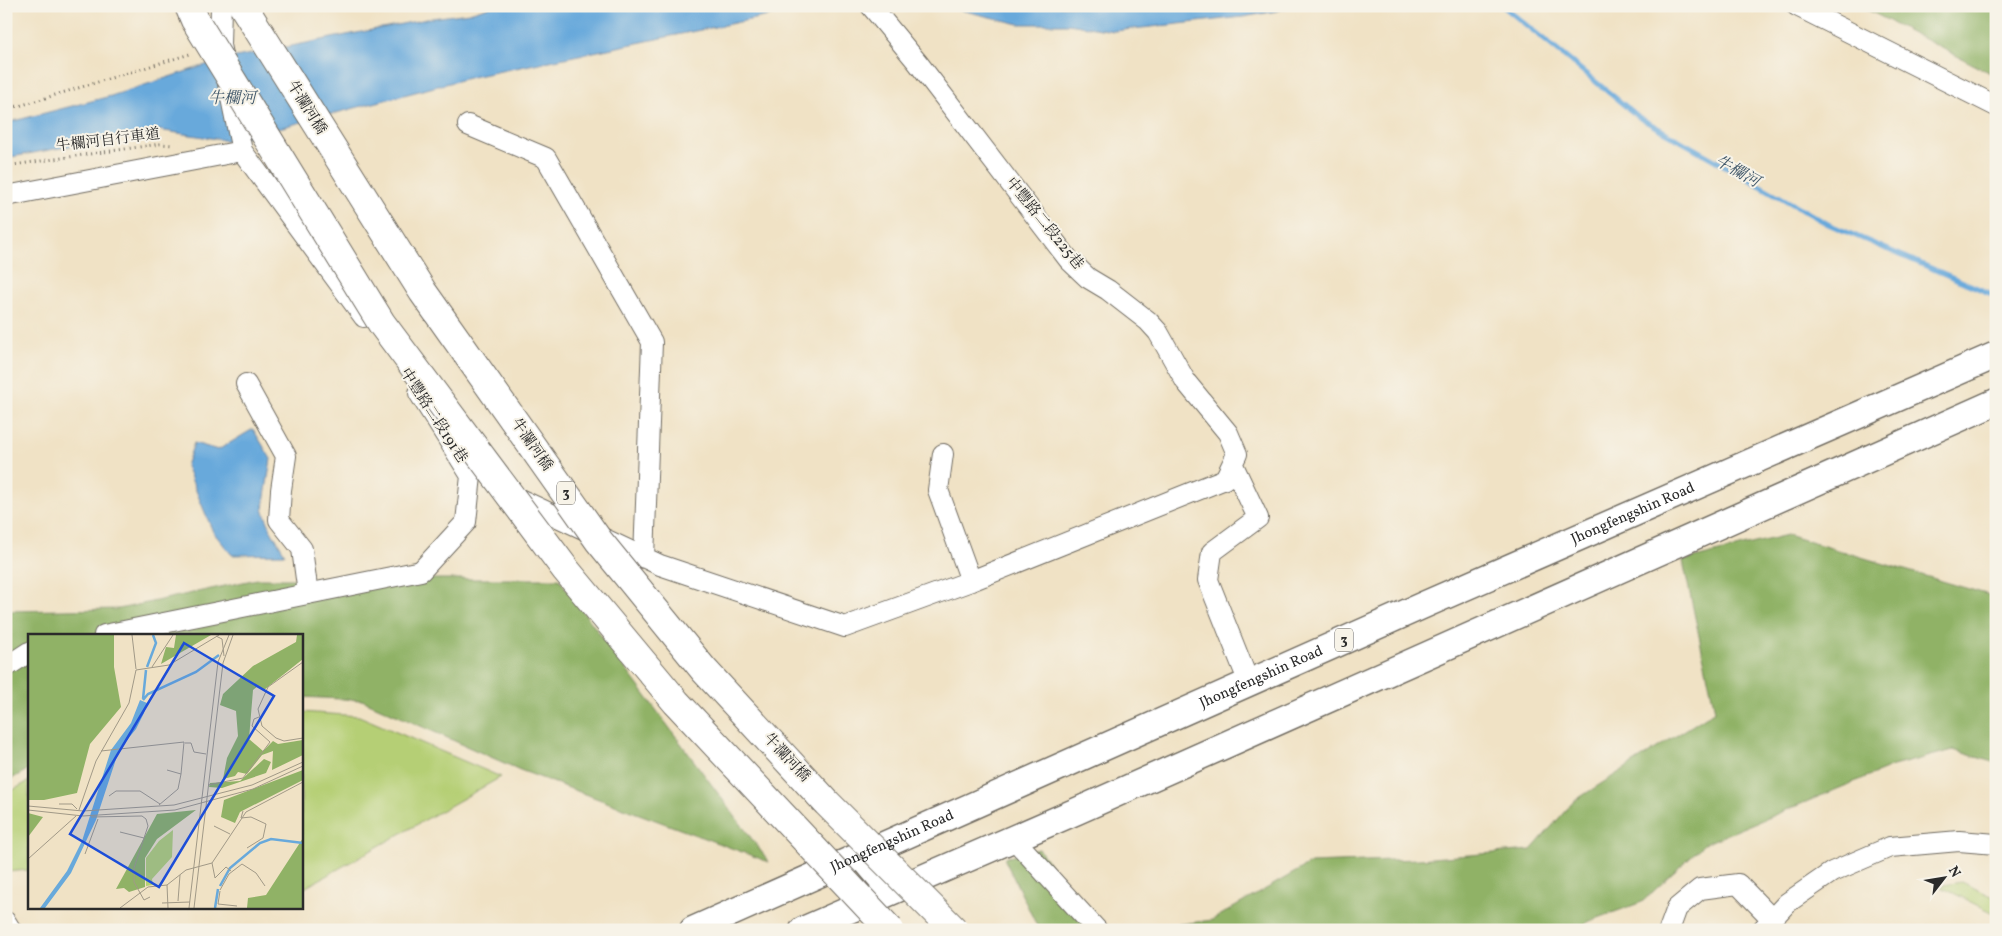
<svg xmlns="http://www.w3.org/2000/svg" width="2002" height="936" font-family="Vollkorn,'Noto Serif TC',serif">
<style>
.green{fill:#b5cf74;stroke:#707d50}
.forest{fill:#90b266;stroke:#5e6e48}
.water{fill:#68a9db;stroke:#4a6a83}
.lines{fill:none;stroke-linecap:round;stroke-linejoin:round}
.stream{stroke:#68a9db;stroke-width:5}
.minor-casing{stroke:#706b61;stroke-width:22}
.major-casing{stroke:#706b61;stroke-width:29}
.path{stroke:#706b61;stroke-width:3;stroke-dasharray:1 4;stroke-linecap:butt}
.minor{stroke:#fff;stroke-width:20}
.major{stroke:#fff;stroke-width:26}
.highway-bridge-casing{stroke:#706b61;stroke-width:30;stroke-linecap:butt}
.highway-bridge{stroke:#fff;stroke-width:28}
.labels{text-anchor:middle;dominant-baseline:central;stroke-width:4;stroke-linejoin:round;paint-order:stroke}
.shield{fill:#f7f3e8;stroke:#686764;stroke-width:1}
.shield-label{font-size:14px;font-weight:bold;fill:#2b2b2b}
.street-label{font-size:15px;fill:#2b2b2b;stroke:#f7f3e8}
.water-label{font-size:16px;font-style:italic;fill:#405769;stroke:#f7f3e8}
.inset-river{fill:none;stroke:#68a9db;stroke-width:2.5}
.inset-road{fill:none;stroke:#a19987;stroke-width:1}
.view{fill:#1d4ed8;fill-opacity:0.15;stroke:#1d4ed8;stroke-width:2.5}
.inset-edge{fill:none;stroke:#2b2b2b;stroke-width:2.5}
</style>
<rect width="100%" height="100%" fill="#f7f3e8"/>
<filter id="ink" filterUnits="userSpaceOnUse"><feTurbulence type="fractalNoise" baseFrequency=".02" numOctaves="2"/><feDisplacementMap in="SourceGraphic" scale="10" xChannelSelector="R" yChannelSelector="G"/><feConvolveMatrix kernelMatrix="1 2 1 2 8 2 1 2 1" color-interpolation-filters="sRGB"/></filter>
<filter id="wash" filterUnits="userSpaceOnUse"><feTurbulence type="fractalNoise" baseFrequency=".0096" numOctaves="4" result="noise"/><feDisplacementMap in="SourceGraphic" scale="20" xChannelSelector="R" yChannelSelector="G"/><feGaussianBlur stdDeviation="1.12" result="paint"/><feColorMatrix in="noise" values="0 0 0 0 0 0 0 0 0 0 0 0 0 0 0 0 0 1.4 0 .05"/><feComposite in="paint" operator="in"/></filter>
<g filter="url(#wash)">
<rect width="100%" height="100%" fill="#f0e2c5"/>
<path class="green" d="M301 712 359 716 501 777 301 890Z
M29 781V870L6 872V794Z
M1961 882 1996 898V914L1939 886Z"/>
<path class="forest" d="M1860 6H1996V76Z
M1787 535 1996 597V763L1953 750 1893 766 1704 844 1642 902 1590 921 1573 930H1136L1212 920 1311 863 1419 859 1531 850 1574 801 1715 711 1683 561Z
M257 579H559L769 862 520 770 362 700 301 697V635H29V769L6 782V611L119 609Z
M1039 849 1097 930H1039L1004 858Z"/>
<path class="water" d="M492 6H817L472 77 230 141 158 130 6 158V123L111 96 221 60 432 18 469 13Z
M944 6H1292L1277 11 1243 17 1114 31 1068 24H1019Z
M253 429 271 459 263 509 271 530 285 554 232 555 213 532 186 466 194 443 218 450Z"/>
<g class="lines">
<path class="stream" d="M1503 6 1640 118 1828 224 1996 296"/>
</g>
</g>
<g filter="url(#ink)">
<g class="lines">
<g class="minor-casing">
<path id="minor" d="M221 6 220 45 242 151 364 317
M871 6 918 63 1069 260 1088 278 1108 290 1148 321 1158 332 1186 382 1228 433 1237 454 1225 479 971 581
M1797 6 1996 106
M468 125 546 158 652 342 644 558
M6 196 242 151
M246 384 286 456 281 490 279 520 302 549 308 594
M1233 465 1258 518 1212 552 1208 580 1249 683
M511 495 660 565 845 627 971 581 938 490 943 454
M104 635 421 571 466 522 471 476 419 393
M6 667 29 652
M1013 838 1097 930
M6 922 11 930
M1669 930 1677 908 1700 889 1738 884 1772 919
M1762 930 1787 903 1832 872 1890 847 1959 841 1996 844"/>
</g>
<g class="major-casing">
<g id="major">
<path d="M861 855 891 890"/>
<path id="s1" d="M693 930 1426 604 1996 355"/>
<path d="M803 930 1077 811 1996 402"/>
</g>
</g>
<path class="path" d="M6 107 19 106 190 54
M6 166 160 144 174 145"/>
<use href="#minor" class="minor"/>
<use href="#major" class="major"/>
<g class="highway-bridge-casing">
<path id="highway-bridge" d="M189 6 195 20 382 324 566 570 676 702 890 930
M243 6 423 292 599 541 704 670 827 803 954 930"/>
</g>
<use href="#highway-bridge" class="highway-bridge"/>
</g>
</g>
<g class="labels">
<g class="shield">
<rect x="557" y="481.5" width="18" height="23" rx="4"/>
<rect x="1335" y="628.5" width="18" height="23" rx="4"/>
</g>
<g class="shield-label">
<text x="566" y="493">3</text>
<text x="1344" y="640">3</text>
</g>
<g class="street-label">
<text transform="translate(306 108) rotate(58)">牛瀾河橋</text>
<text transform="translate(108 141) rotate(-7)">牛欄河自行車道</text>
<text transform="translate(1044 224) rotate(51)">中豐路二段225巷</text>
<text transform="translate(433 416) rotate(57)">中豐路二段191巷</text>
<text transform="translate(531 445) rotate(55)">牛瀾河橋</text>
<text stroke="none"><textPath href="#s1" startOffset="1028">Jhongfengshin Road</textPath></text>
<text stroke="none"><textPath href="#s1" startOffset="622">Jhongfengshin Road</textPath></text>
<text transform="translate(786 758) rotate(47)">牛瀾河橋</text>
<text stroke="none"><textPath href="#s1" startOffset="218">Jhongfengshin Road</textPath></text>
</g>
<g class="water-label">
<text x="232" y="99">牛欄河</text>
<text transform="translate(1737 172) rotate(29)">牛欄河</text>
</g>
</g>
<g transform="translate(28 634)">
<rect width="275" height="275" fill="#f0e2c5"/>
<path d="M145 196 144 223 124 245 125 251 118 252V224L131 207Z" fill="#b5cf74"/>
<path d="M0 1H86V33L93 73 62 110 49 159 16 166H0ZM148 1H183L133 30 138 13 146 14ZM269 1H275V25L236 56 230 52 225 56 221 105 235 117 245 107 250 110 275 106V121L244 136 245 117 234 121 219 140 210 138 207 142 195 145 199 124 210 102 208 77 192 71 195 60 225 32 268 8ZM236 125 243 128 238 139 194 154 181 153 182 149 212 147ZM275 136V146L212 178 207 189 193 183 196 166ZM168 176 129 205 117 224V253L101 258 96 254 88 255 129 180ZM0 179 15 183 0 203ZM275 204V274H219L220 264 238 261Z" fill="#90b266"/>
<path d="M112 66 119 69 116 79 108 95 91 116 68 186 43 239 17 274H12L39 237 54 207 83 116 103 89Z" fill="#68a9db"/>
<path class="inset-river" d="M119 33 128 9 125 1M115 65 118 36M115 66 120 60 168 38 191 21M192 252 202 234 232 209 243 205 275 209M187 274 190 255"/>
<path class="inset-road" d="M104 1 108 35M188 2 194 5 196 22M275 28 240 53 230 75 234 92 248 104 256 107 275 104M124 33 145 1M157 109H163L166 118 178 120M73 117 156 108 153 140M180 151 215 144 242 108 224 92 226 85 231 83M81 162 88 157H112L132 170M31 170H44L49 175M131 171 150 155 153 140 139 136M0 172 55 177 146 171 224 151 275 128M0 176 55 182 147 176 225 155 275 132M51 176 68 127 101 69 108 36 141 31 191 1M215 177 213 184 223 183 238 190 235 204 219 214M63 183 114 182 118 185 120 192 106 234V248L116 266 122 263M186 192 202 200M92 198 116 204M57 220 70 185M0 225 48 182M184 229 187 244 198 233 203 237M139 251 140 274M192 256 201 240 214 230 228 239 237 252M192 257 190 270 209 272M150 267 152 241M134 269 162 268M92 274 120 253 139 251 158 236 184 229 218 178 275 148M161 274 190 28 201 1M166 274 195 29 205 1"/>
<path class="view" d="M156 9 246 62 131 253 42 200Z"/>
<rect width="275" height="275" class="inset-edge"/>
</g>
<rect width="2002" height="936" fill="none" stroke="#f7f3e8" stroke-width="25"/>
<g transform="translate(1944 878) rotate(59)" stroke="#f7f3e8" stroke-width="4" paint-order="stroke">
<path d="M0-4L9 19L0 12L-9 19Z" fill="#2b2b2b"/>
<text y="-8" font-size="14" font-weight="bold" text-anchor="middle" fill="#2b2b2b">N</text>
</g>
</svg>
